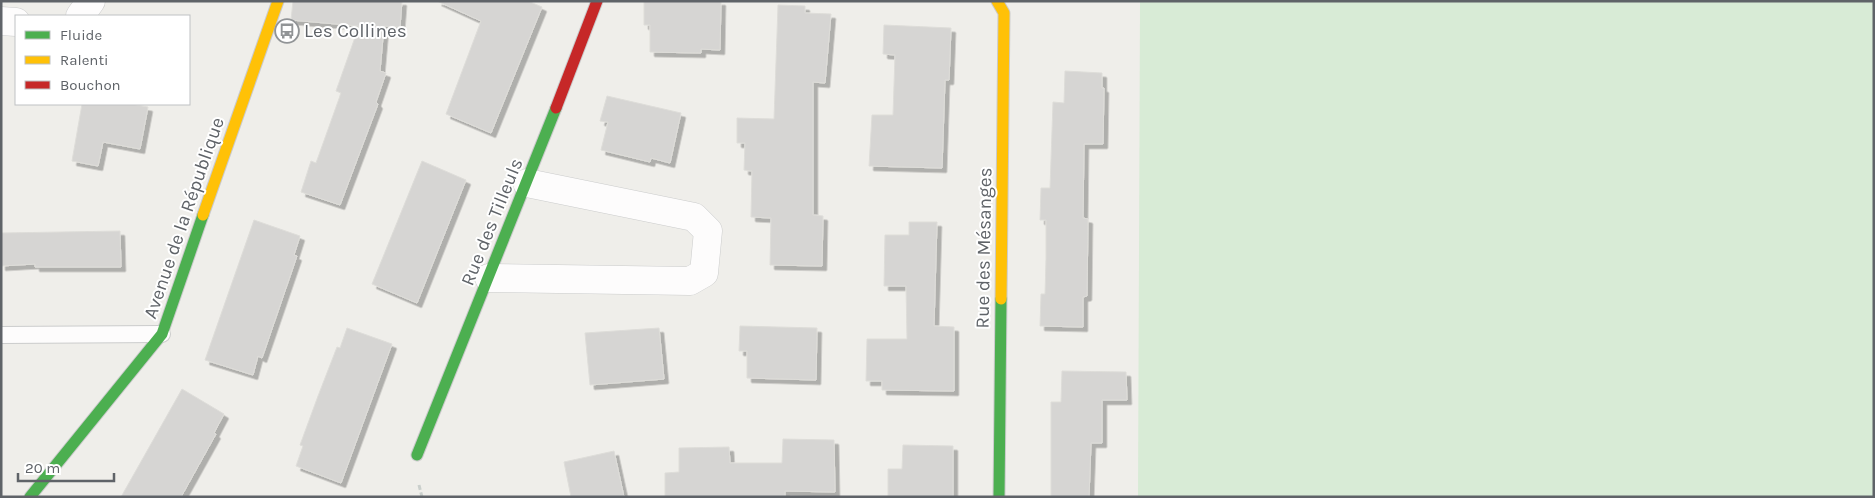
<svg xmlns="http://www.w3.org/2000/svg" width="1875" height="498" font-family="Karla,sans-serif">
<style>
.green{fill:#d8ebd6}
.building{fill:#d6d5d3;stroke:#deddd9;filter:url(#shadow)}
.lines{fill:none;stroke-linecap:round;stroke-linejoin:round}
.lane-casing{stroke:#cbcccc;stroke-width:18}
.street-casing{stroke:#cbcccc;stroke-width:29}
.fast-casing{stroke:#cacacb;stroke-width:13}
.slow-casing{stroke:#cacacb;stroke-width:13}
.jam-casing{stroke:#cacacb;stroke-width:13}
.path{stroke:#cacfcc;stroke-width:3;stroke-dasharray:5 2.5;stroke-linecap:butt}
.lane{stroke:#fdfcfc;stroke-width:16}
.street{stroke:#fdfcfc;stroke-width:28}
.fast{stroke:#4caf50;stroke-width:11}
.slow{stroke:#ffc107;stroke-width:11}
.jam{stroke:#c62828;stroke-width:11}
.labels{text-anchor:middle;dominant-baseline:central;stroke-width:4;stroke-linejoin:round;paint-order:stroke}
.poi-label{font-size:19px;fill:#5f6368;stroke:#fff;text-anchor:start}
.street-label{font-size:19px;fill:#5f6368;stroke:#fff}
</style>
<defs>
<filter id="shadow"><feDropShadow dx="4.5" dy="4.5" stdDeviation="0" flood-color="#0004"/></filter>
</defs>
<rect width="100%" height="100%" fill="#efeeea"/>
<path class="green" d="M1140 1H1874V497H1138Z"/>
<path class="building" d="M293 1H402L400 27 384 26 380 71 386 73 376 102 378 104 340 205 301 192 311 161 316 163 341 93 336 91 359 26 291 20Z
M437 1H528L542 7 491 133 446 114 481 21Z
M644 1H721L720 50 701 49V53L650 52V25H644Z
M778 5 805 6V13L831 14 825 83 813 82V215L823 216 822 266 770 265 771 218 751 217 752 171 744 170 745 143H737V118L774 119Z
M884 25 951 28 949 80H945L942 168 869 166 872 115H893L895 55 883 54Z
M1065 71 1102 73V88H1104L1103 144H1084L1083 218 1088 219 1087 296 1083 297V327L1040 326 1041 294H1045L1046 259V220H1040L1041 188H1050L1053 102 1064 103Z
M607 96 681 113 670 163 651 158 650 162 601 150 608 122 600 121Z
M82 104H131L148 107 140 149 103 142 98 166 72 161Z
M422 161 466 180 417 303 372 284Z
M254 220 300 236 294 255 297 256 262 358 258 356 253 375 205 360Z
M909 222H937L934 326 954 327V391L882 390V381H866L867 339H907L906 286H884L885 235H909Z
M120 231 121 267H35V264L1 266V233Z
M740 326 817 328 816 380 747 378V351H739Z
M347 328 392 344 341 483 296 466 303 446 300 445 318 396 337 347 340 348Z
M659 328 664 379 590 385 585 333Z
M1062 371 1126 372 1127 400H1102V443H1091L1089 497H1051V402H1061Z
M182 389 224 414 214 433 216 434 181 497H121Z
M783 439 834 440 835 492 785 491V497H665V473L679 472V448L729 447 730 463H782Z
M903 445 953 446V497L888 496V469H902Z
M614 451 624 497H571L564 462Z"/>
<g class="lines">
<g class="lane-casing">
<path id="lane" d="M1 335 162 334"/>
</g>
<g class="street-casing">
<path id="street" d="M80 16 91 1
M1 21 16 22
M489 278 690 281 704 273 708 231 694 217 527 183"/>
</g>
<g class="fast-casing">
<path id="fast" d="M417 455 556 108
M30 497 162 334 203 215
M999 497 1001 299"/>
</g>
<g class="slow-casing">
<path id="slow" d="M997 1 1004 13 1001 299
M203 215 278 1"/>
</g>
<g class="jam-casing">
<path id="jam" d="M556 108 597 1"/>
</g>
<path class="path" d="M419 485 422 497"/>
<use href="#lane" class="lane"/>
<use href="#street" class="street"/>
<use href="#fast" class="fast"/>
<use href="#slow" class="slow"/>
<use href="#jam" class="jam"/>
</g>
<defs>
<g id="bus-ring" transform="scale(1.25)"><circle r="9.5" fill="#fff" stroke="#919496" stroke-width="1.5"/><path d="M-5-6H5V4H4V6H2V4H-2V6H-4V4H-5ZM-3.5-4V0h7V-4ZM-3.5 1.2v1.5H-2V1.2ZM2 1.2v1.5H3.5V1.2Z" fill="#919496"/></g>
</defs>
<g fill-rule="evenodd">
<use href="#bus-ring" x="287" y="31"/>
</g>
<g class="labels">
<g class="poi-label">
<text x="304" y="31">Les Collines</text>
</g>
<g class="street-label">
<text transform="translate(184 218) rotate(-71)">Avenue de la République</text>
<text transform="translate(492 222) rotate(-68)">Rue des Tilleuls</text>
<text transform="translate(984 248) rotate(-89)">Rue des Mésanges</text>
</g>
</g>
<rect width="1875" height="498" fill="none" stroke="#5f6368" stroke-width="5"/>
<rect x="15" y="15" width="175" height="90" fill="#ffffff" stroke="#bfc1c3"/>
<rect x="25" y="31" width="25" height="8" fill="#4caf50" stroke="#bfc1c3"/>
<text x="60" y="40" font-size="15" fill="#5f6368">Fluide</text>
<rect x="25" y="56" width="25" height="8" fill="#ffc107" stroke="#bfc1c3"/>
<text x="60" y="65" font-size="15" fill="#5f6368">Ralenti</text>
<rect x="25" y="81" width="25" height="8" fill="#c62828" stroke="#bfc1c3"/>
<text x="60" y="90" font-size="15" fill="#5f6368">Bouchon</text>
<path d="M18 473v8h96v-8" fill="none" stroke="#5f6368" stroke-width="2.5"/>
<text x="25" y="473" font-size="15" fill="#5f6368" stroke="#ffffff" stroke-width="4" paint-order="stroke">20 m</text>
</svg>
